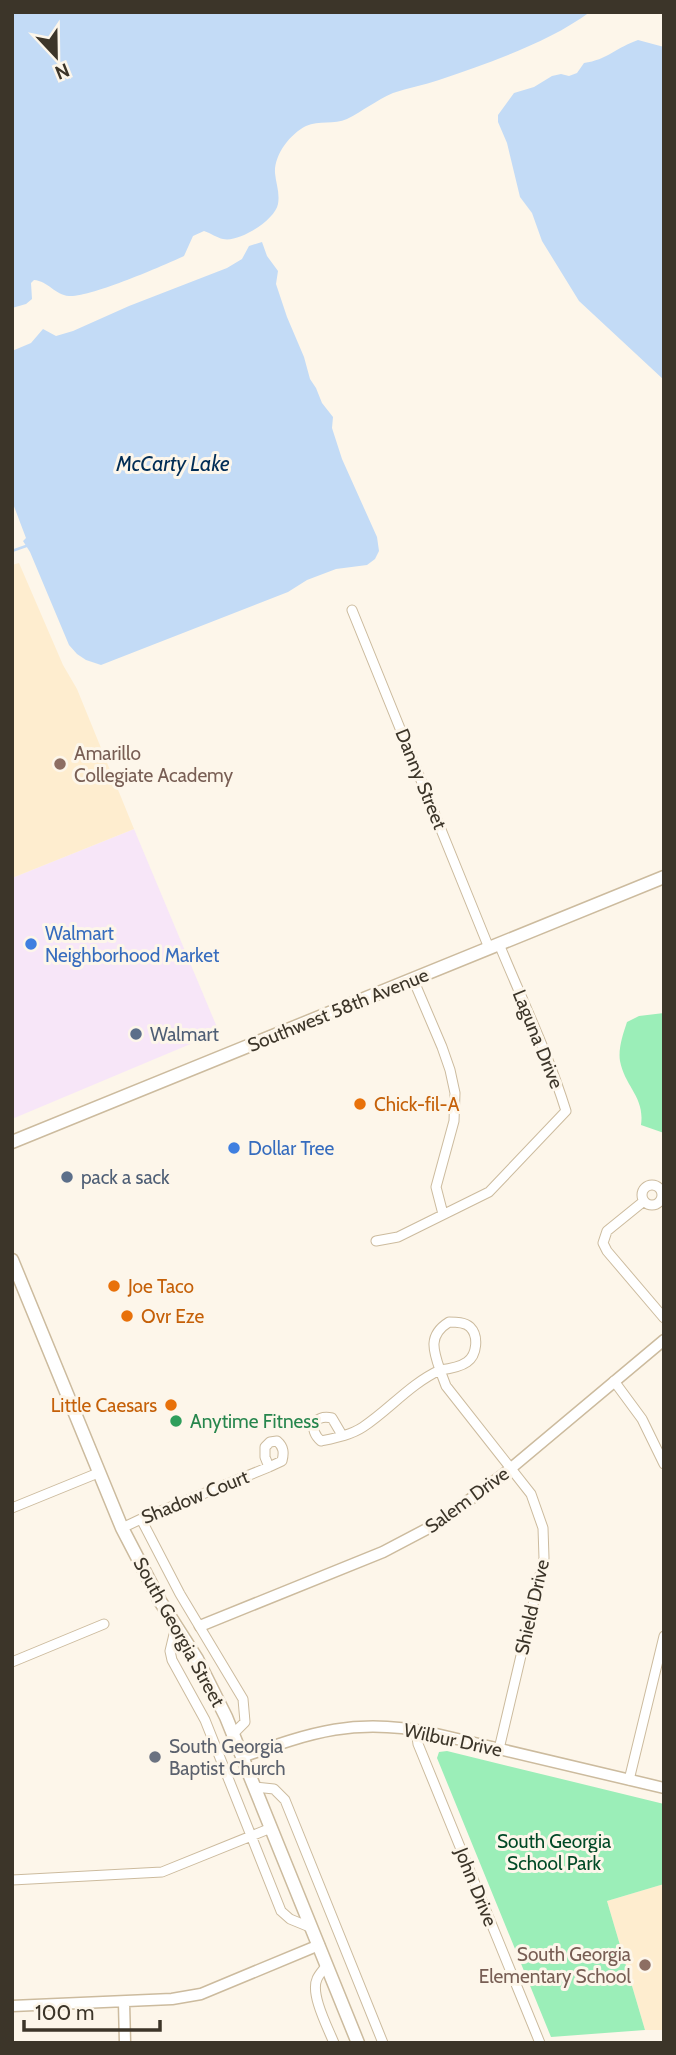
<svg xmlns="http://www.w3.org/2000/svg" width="676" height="2055" font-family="Cabin,sans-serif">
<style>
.commercial{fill:#f7e6f8}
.built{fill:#feedcf}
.green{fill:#9beeb8}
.water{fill:#c3dbf6}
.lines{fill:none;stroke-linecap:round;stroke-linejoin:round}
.stream{stroke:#c3dbf6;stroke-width:2.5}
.minor-casing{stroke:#ccbb9e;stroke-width:11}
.tertiary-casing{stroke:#ccbb9e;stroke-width:13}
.secondary-casing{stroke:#ccbb9e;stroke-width:15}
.minor{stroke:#fff;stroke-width:9}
.tertiary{stroke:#fff;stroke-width:10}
.secondary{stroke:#fff;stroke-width:12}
.education-dot{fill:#8d6e63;stroke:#fdf6ea;stroke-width:2.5}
.shop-dot{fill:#3f7fe0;stroke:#fdf6ea;stroke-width:2.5}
.service-dot{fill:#5c6f8a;stroke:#fdf6ea;stroke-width:2.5}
.food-dot{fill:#e8710a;stroke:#fdf6ea;stroke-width:2.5}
.leisure-dot{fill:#2e9e5b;stroke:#fdf6ea;stroke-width:2.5}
.worship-dot{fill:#6b7280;stroke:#fdf6ea;stroke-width:2.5}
.labels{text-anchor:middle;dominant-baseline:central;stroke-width:6;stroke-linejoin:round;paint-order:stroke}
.education-label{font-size:19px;fill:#785e54;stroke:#fdf6ea;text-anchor:start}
.street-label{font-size:19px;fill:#3c3529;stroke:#fdf6ea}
.shop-label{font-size:19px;fill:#366cbe;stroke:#fdf6ea;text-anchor:start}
.service-label{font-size:19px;fill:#4e5e75;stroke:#fdf6ea;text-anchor:start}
.food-label{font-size:19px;fill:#c56008;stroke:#fdf6ea;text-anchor:start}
.leisure-label{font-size:19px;fill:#27864d;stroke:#fdf6ea;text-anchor:start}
.worship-label{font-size:19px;fill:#5b616d;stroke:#fdf6ea;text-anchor:start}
.park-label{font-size:19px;fill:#014926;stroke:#fdf6ea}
.water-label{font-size:21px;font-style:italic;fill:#012d56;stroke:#fdf6ea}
</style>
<rect width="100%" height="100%" fill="#fdf6ea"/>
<path class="commercial" d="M134 829 219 1032 12 1119V878Z"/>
<path class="built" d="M19 563 63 665 77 689 134 829 12 878V565Z
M664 1884V2030H645L607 1901Z"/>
<path class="green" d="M664 1013V1133L641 1125C645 1097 625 1087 620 1061 618 1049 623 1034 627 1022L639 1016Z
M447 1751 664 1804V1884L607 1901 645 2030 551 2037 437 1758 439 1752Z"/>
<path class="water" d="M12 12H590C546 44 490 62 439 80 424 85 408 88 393 93 375 101 363 111 347 119 334 125 319 120 306 126 290 134 274 155 275 173 276 184 280 193 278 204 275 220 239 243 223 239 217 238 211 233 204 231L193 236 184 256C163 266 88 298 69 296 55 295 48 281 34 280L31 283 32 299 26 304 12 308Z
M638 40 664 47V380L579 301 542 241 532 213 520 197 507 143 498 122V115L514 93 534 87 552 76 561 74 569 76 577 73 584 63C607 60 617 47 638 40Z
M262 242 267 256 278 271 276 284 287 317 304 357 310 379 316 388 322 403 333 417 332 428 342 459 377 537 379 551 375 559 367 565 336 569 307 580 288 592 101 665 86 660 77 654 69 645 30 552 23 541 26 538 12 501V351L31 343 43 329 56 336 73 331 129 306 227 268 242 259 249 246Z"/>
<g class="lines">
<path class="stream" d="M12 551 29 545"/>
<g class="minor-casing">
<path id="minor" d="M352 610 489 948
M413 979 442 1047 450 1070 455 1093 454 1121 436 1187 443 1214
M642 1195a10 10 0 1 1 20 0a10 10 0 1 1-20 0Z
M644 1201 607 1231 603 1243 607 1251 664 1318
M376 1241 398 1237 489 1192 566 1111C548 1053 522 1000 499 944
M449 1322C456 1322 465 1322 470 1327 479 1336 477 1355 467 1362 460 1367 448 1369 440 1370 433 1350 428 1335 449 1322Z
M614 1381 642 1419 664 1464
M342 1435 332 1418C313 1414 308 1430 321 1441 335 1438 351 1435 363 1427 390 1409 410 1384 440 1370L446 1386 531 1494 543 1528 544 1558 499 1749
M12 1508 98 1473
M141 1519 180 1594 243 1699 245 1722 233 1734
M122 1528 141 1519 269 1467 282 1461C284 1453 284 1447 277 1441L270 1442 265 1447V1457L269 1467
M176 1626 170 1651 172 1660 205 1720 281 1911 290 1919 312 1928
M12 1662 104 1624
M416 1730 418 1744 540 2043
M629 1780 664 1636
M255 1787 274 1789 285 1800 383 2043
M12 1880 162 1872 271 1828
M327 1965C324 1969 319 1974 317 1979 310 1994 328 2028 334 2043"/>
</g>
<g class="tertiary-casing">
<path id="tertiary" d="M200 1626 383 1552 440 1522 504 1474 664 1340
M242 1757C312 1732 356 1717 432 1733L664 1788
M124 2002 125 2043
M12 2006 172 1999 201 1994 319 1945"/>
</g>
<g class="secondary-casing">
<path id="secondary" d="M12 1142 664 877
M12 1260 122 1528 160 1601 197 1659 226 1717 358 2043"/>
</g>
<use href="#minor" class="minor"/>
<use href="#tertiary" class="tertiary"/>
<use href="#secondary" class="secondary"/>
</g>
<g class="education-dot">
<circle cx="60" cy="764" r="7"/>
<circle cx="645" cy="1965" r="7"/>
</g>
<g class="shop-dot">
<circle cx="31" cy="944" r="7"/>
<circle cx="234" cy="1148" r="7"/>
</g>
<g class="service-dot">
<circle cx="136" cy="1034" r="7"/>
<circle cx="67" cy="1177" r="7"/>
</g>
<g class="food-dot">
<circle cx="360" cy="1104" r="7"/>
<circle cx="114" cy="1286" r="7"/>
<circle cx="127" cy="1316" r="7"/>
<circle cx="171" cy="1405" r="7"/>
</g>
<circle class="leisure-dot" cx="176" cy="1421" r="7"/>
<circle class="worship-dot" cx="155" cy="1757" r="7"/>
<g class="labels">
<g class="education-label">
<text x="74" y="753">Amarillo<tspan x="74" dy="22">Collegiate Academy</tspan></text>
<text x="631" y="1954" text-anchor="end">South Georgia<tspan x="631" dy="22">Elementary School</tspan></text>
</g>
<g class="street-label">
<text transform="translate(421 779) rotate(68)">Danny Street</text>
<text transform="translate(338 1010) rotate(-22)">Southwest 58th Avenue</text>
<text transform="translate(538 1039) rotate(68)">Laguna Drive</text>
<text transform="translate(195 1497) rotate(-22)">Shadow Court</text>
<text transform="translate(467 1500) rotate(-36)">Salem Drive</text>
<text transform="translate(532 1607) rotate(-77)">Shield Drive</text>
<text transform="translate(179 1632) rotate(61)">South Georgia Street</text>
<text transform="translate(453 1740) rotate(12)">Wilbur Drive</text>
<text transform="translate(476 1887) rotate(68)">John Drive</text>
</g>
<g class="shop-label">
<text x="45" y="933">Walmart<tspan x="45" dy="22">Neighborhood Market</tspan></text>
<text x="248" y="1148">Dollar Tree</text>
</g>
<g class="service-label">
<text x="150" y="1034">Walmart</text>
<text x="81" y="1177">pack a sack</text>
</g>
<g class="food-label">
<text x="374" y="1104">Chick-fil-A</text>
<text x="128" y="1286">Joe Taco</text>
<text x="141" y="1316">Ovr Eze</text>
<text x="157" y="1405" text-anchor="end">Little Caesars</text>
</g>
<g class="leisure-label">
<text x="190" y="1421">Anytime Fitness</text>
</g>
<g class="worship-label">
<text x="169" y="1746">South Georgia<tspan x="169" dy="22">Baptist Church</tspan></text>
</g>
<g class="park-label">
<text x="554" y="1841">South Georgia<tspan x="554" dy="22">School Park</tspan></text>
</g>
<g class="water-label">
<text x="173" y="463">McCarty Lake</text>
</g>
</g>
<rect width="676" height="2055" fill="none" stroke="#3c3529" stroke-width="28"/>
<g transform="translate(56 56) rotate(158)" stroke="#fdf6ea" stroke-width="5" paint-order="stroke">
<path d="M0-5L12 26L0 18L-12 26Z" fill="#3c3529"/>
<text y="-10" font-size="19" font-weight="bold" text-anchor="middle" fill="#3c3529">N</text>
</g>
<path d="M24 2020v10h136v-10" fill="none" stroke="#3c3529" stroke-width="3.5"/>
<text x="35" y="2020" font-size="21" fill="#3c3529" stroke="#fdf6ea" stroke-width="5" paint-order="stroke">100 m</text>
</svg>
